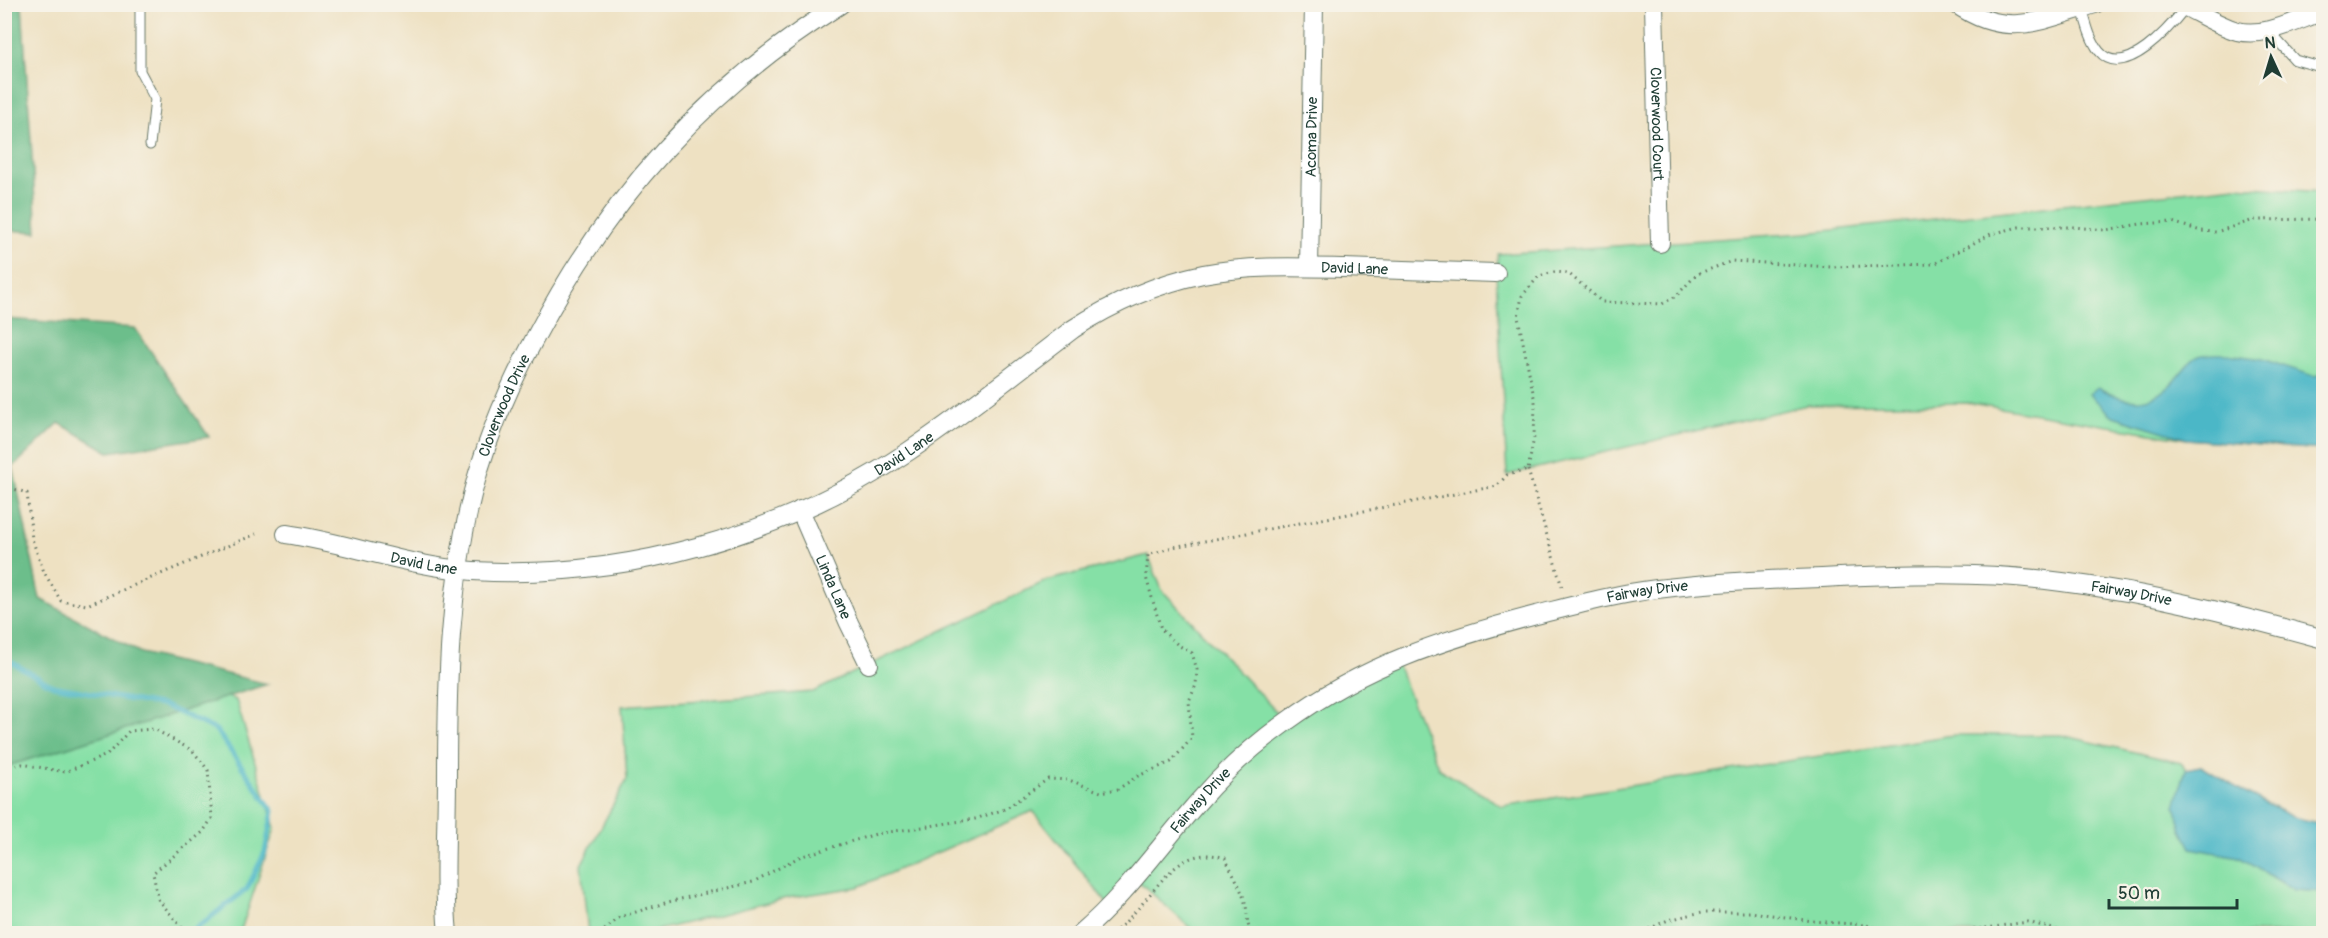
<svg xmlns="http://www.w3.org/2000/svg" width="2328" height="938" font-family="Pangolin,sans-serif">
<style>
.green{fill:#85e0a6;stroke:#528e6d;stroke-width:1.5}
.forest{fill:#6cbe8b;stroke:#467e60;stroke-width:1.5}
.water{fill:#4bb7c7;stroke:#357a7e;stroke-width:1.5}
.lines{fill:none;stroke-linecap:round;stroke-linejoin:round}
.stream{stroke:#4bb7c7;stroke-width:5}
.service-casing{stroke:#677666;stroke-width:11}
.minor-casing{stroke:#677666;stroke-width:20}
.path{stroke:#677666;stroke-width:3;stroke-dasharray:1.5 4.5;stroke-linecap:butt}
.service{stroke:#fff;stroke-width:9}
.minor{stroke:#fff;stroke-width:18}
.labels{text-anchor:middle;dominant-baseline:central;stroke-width:5;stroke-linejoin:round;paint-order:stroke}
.street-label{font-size:15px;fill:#1f3d34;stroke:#f7f3e8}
</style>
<rect width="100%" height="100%" fill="#f7f3e8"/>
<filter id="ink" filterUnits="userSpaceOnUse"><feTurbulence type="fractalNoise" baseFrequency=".0167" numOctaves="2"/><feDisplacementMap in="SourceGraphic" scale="12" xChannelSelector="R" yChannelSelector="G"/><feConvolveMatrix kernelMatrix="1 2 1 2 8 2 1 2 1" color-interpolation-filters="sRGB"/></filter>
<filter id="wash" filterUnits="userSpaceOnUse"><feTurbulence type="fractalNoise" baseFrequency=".008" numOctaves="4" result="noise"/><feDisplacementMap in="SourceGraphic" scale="24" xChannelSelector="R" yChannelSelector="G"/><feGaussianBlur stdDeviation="1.35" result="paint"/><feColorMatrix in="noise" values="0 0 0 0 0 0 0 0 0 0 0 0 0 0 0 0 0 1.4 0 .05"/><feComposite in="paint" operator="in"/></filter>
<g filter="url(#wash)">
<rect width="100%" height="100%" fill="#eee1c2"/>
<path class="green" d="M2236 186 2323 192V450L2187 439 1970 403 1807 405 1507 475 1496 273 1498 254 1806 233Z
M1148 555 1162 590 1286 722 1395 659 1439 769 1502 806 1953 735H2061L2181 763 2186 769 2201 766 2247 794 2292 817 2323 824 2324 933H1196L1135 878 1110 907 1033 811 858 887 787 898 646 933H588L581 865 627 779 622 706 813 692 1046 581Z
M4 610 236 700 275 828 240 933H5Z"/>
<path class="forest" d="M4 5H22L37 232 5 230Z
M5 319 135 328 209 437 109 452 59 423 13 467 40 599 141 653 268 684 5 767Z"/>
<path class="water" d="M2227 354 2262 359 2314 376 2323 374V450L2187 439 2113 416 2089 394 2098 387C2130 406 2155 406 2179 375 2185 368 2191 359 2199 356 2207 353 2219 354 2227 354Z
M2201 766 2247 794 2292 817 2323 824V892L2294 890 2239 857 2191 848 2182 830 2175 806 2186 769Z"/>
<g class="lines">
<path class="stream" d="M4 658 53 686 165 706 216 730 273 811 265 852 247 889 189 934"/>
</g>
</g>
<g filter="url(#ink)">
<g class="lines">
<g class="service-casing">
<path id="service" d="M140 4V71L155 99 150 145
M2082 8C2086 22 2090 40 2099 51 2124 82 2171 26 2186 7
M2268 30 2295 60 2324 68"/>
</g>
<g class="minor-casing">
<g id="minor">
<path id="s1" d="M1654 4 1660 243"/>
<path d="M1956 4C2007 40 2041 20 2095 4"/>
<path d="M2180 4C2199 13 2217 25 2237 31 2265 38 2297 20 2324 11"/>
<path id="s2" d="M1309 267 1314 4"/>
<path id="s3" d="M800 510 848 621 869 664"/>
<path id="s4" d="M286 534C349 543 410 567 473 571 624 580 784 535 909 451 966 413 1019 370 1073 329 1113 303 1156 284 1203 274 1249 265 1298 267 1345 268 1395 270 1445 271 1496 273"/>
<path id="s5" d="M448 934C443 882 447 829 447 778 447 681 449 590 472 495 486 439 509 386 536 336 610 195 706 89 841 4"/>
<path id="s6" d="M1080 934C1126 895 1160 845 1199 801 1225 771 1254 745 1286 722 1363 665 1445 639 1536 615 1576 605 1616 594 1657 589 1712 582 1767 580 1822 578 1902 574 1982 571 2062 582 2151 593 2237 615 2324 639"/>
</g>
</g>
<path class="path" d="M1528 470 1563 591
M4 486 27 493 32 539 44 572 61 601 87 605 256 534
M4 768 22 764 65 772 107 755 129 731 154 729 193 751 208 770 212 818 203 832 153 873 158 899 187 934
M600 934 620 917 668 902 753 882 799 857 876 834 975 819 1005 809 1048 779 1069 780 1101 792 1118 789 1138 776 1171 762 1192 738 1189 701 1196 685 1197 670 1192 653 1178 645 1161 629 1146 577 1148 555 1173 547 1497 486 1507 475 1528 470 1534 437 1535 402 1518 317 1522 296 1539 276 1554 272 1568 273 1602 302 1662 304 1676 296 1697 274 1732 261 1831 267 1934 264 1991 234 2019 227H2073L2106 230 2140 224 2172 222 2201 231 2216 232 2254 220 2324 219
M1113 934C1120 927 1127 921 1133 914 1159 887 1180 843 1225 858 1233 873 1242 889 1246 906 1248 917 1246 924 1252 934
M1638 934 1668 920 1702 912H1751L1812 921 1866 925 1898 934
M1944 934 2028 922 2071 934"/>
<use href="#service" class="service"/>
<use href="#minor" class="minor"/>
</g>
</g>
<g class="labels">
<g class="street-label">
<text stroke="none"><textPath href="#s1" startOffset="120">Cloverwood Court</textPath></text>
<text stroke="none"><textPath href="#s2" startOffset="130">Acoma Drive</textPath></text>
<text stroke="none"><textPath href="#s4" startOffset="1149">David Lane</textPath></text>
<text stroke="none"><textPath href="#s5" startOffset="536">Cloverwood Drive</textPath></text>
<text stroke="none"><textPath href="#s4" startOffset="645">David Lane</textPath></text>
<text stroke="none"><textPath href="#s4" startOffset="141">David Lane</textPath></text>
<text stroke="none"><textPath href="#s3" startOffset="84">Linda Lane</textPath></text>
<text stroke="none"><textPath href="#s6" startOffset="684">Fairway Drive</textPath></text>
<text stroke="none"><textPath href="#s6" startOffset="1170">Fairway Drive</textPath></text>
<text stroke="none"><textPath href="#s6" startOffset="180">Fairway Drive</textPath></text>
</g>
</g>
<rect width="2328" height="938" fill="none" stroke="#f7f3e8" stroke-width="24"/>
<g transform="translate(2271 57) rotate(356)" stroke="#f7f3e8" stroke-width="4.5" paint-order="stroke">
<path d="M0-4.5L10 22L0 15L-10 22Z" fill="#1f3d34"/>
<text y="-9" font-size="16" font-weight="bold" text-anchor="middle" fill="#1f3d34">N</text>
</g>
<path d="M2109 899v9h128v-9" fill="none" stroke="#1f3d34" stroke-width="3"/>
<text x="2118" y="899" font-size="18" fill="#1f3d34" stroke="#f7f3e8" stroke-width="4.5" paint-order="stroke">50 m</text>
</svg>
